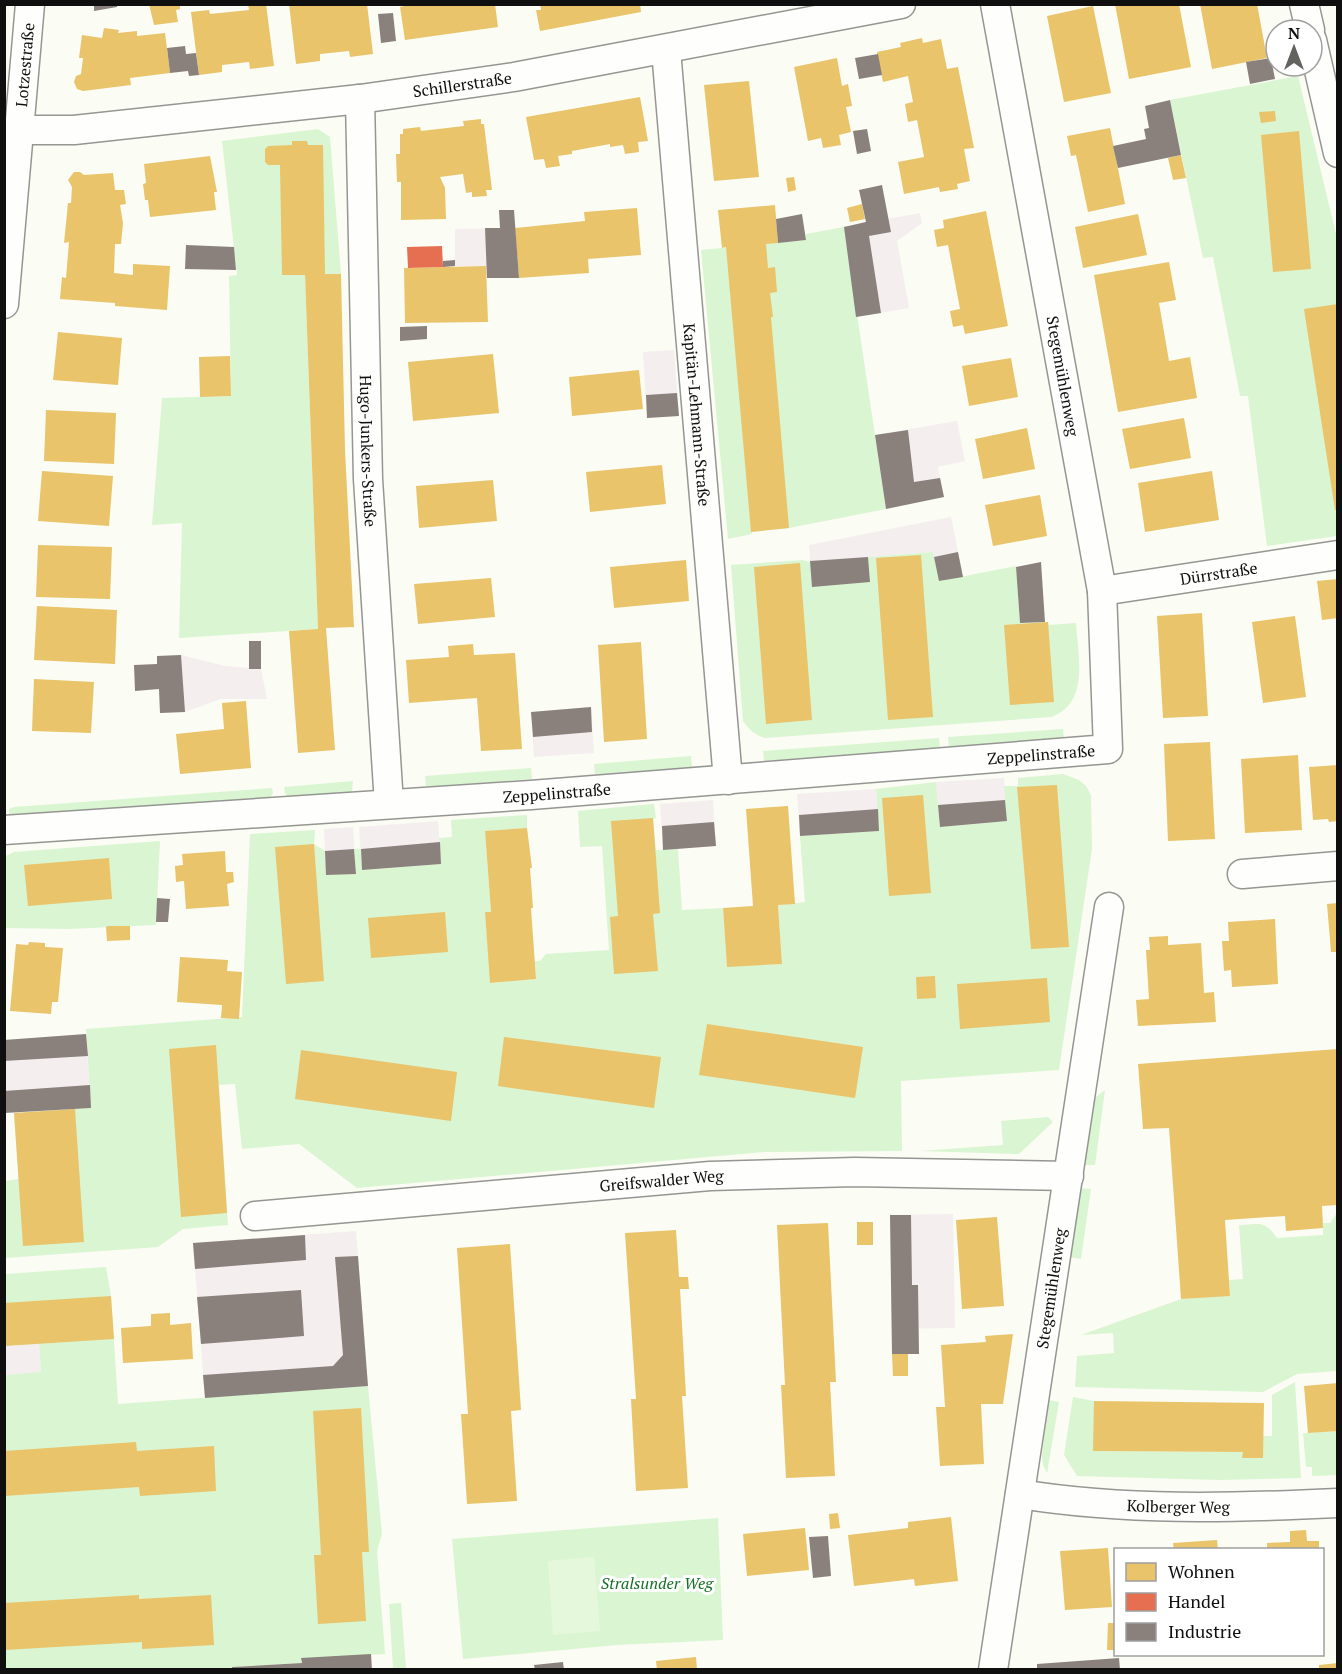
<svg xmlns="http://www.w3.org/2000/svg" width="1342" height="1674" font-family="'PT Serif',serif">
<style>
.industrial{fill:#f4eeef}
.green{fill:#daf5d1}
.pitch{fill:#e6f8dc}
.homes{fill:#e9c46a}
.shops{fill:#e76f51}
.industry{fill:#8a817c}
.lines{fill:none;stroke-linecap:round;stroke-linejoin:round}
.minor-casing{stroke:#959692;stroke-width:31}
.minor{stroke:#fefffd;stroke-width:28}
.labels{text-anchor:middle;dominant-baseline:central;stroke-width:6;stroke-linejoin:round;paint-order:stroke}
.street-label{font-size:16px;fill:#0f0f0f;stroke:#fff}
.park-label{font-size:16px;font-style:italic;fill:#176f25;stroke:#fff}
</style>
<rect width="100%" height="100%" fill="#fbfcf4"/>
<path class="industrial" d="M920 213 922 223 897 241 909 308 856 317 844 227Z
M515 228 519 278H487L486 266H455V229Z
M674 350 679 416 647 418 643 352Z
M957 421 965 461 938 467 944 497 886 509 875 435Z
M951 517 963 577 939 581 933 552 868 557 870 582 812 587 809 545Z
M181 655 225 666 261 669 267 699H221L185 712 160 713 157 656Z
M591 707 594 753 534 757 531 712Z
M1004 778 1007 821 940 827 936 782Z
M876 789 879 831 800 836 797 794Z
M713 800 716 846 663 850 660 804Z
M438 821 441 864 362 870 359 827Z
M353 827 356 874 326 875 324 829Z
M86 1034 91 1108 5 1113V1040Z
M953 1214 955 1328 892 1329 890 1215Z
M356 1231 368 1386 205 1398 193 1243Z
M39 1344 41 1373 5 1375V1346Z"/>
<path class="green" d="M1298 76 1337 238V536L1267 546 1248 396H1240L1213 257 1203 258 1170 100Z
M318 129 330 137 341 274 305 275 318 629 179 638 182 523 152 525 162 398 231 396 229 276 237 275 222 141Z
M844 227 886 509 789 528 752 532V534L728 539 701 250 806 240V234Z
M933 552 940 581 1016 566 1020 623 1048 622 1049 625 1076 623C1078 655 1090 704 1051 717L765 738C755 735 749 730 743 721L731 565 803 560 870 582 868 557Z
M1063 729 1064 739 949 748 948 737Z
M939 738 940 748 764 761 763 751Z
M691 756 692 767 595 774 594 764Z
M531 768 532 779 426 787 425 776Z
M1063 774 1079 780 1086 786 1091 795 1092 849 1059 1070 901 1081 902 1151 765 1152 357 1188 299 1144 242 1149 235 1084 219 1085 228 1225 183 1229 158 1247 5 1258V1181L19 1179 14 1113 91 1108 86 1029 242 1017 250 834 315 830 314 844 325 851 327 875 356 873 354 849H361L362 870 441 864 439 838 452 837 451 820 527 815V828L485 832 491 912H485L491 983 536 979 535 961H540L546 954 609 950 602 846 580 847 578 811 654 804 656 818 653 819 656 850 678 849 682 910 723 908 727 966 782 964 778 905 805 902 800 836 879 831 876 789 936 782 940 827 1007 821 1004 786H1018V778Z
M353 781 352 792 288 797 285 793 284 787Z
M272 788 273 793 270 798 19 817 9 815V809L14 807Z
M160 841 156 925 69 929 5 928 4 857 14 852Z
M1105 1090 1095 1165H1084L1092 1100Z
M1048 1117 1053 1122 1019 1154 920 1151 1003 1145 1001 1121Z
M1079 1188 1091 1189 1081 1259 1069 1257Z
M1337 1213V1371L1297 1374 1263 1392 1075 1387 1077 1356 1114 1353 1113 1333 1081 1335 1181 1299 1230 1295 1229 1280 1243 1279 1239 1225C1260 1224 1265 1220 1277 1238L1323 1235V1223H1330Z
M106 1267 111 1296 118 1404 368 1386 382 1534 377 1551 385 1654 301 1659 302 1663 233 1667 232 1670 5 1669V1375L41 1372 39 1344 5 1346V1274Z
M1295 1382 1301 1478 1220 1480 1077 1476 1064 1455 1073 1397 1094 1401V1451L1243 1452V1458H1263V1436H1272V1395Z
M1048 1400 1059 1402 1047 1473 1043 1465 1042 1456Z
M1337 1431V1475L1312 1476V1467H1306L1303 1433Z
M718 1518 723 1640 617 1645 463 1659 452 1539Z
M401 1603 406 1668 393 1669 389 1604Z"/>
<path class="pitch" d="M594 1557 600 1631 553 1635 548 1561Z"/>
<path class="homes" d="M149 4H180V9L176 10 178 22 154 25Z
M266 4 274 66 250 69 249 62 222 65V72L199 75 191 12 209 10 210 14 249 10 248 5Z
M289 4H367L373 54 350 57 349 51 320 54V61L296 64Z
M404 4H495L498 27 405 40 400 7 404 6Z
M540 4H640L641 12 540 31 536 10H541Z
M1115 4H1179L1191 67 1129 79Z
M1200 4H1257L1267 58 1212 69Z
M1093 6 1111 93 1064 102 1047 16Z
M104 28 119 30 118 33 137 31V36L165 33 170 73 130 78 131 85 83 91 77 89 74 82 76 76 81 74 83 58H79L82 35 102 38Z
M922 38 923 43 941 39 947 69 958 67 974 148 964 149 970 181 957 184 958 189 940 192 939 187 904 194 898 162 924 157 917 120 908 122 905 104 913 102 908 76 883 82 877 52 901 47 900 43Z
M837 58 842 86 848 84 852 106 846 107 851 132 839 135 841 145 823 148 821 138 808 141 794 67Z
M749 81 759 177 714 181 704 85Z
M640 97 648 141 638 142 639 152 625 154 623 145 610 147V144L572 151V154L558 156 560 166 546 168 544 159 534 160 526 117Z
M1275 111 1276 121 1261 123 1259 112Z
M481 119V124H484L492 190H486L487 196 472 197V192L466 193 463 174 440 177 445 188 446 219 401 220V182H397L396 154H400V134H403V129L420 127 421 131 464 126 463 121Z
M1110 128 1125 204 1088 212 1076 155 1071 156 1067 136Z
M1299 131 1311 269 1273 272 1261 135Z
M292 141H307L308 145H323L325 274H341L345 450 354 627 326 628 335 750 298 753 289 631 318 629 305 275H282L280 165H268L265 162V149L268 146 292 145Z
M1181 155 1186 178 1173 180 1168 158Z
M210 156 217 192H214L216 210 150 217 148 200H145L143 184 146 183 144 164Z
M74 172H80L84 175 113 173 115 190H124L126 204 120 205 123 223 121 244H115L114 273 133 275V264L170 266 167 310 115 306V303L60 299 62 277 66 278 69 242 64 243 68 203H71L72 187 68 180Z
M794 177 796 190 788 192 786 178Z
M862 204 865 219 850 222 847 208Z
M775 205 778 243 766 244 768 268 775 267 777 292 770 293 773 317H771L789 528 751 532 726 247 722 248 718 210Z
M637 208 641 255 588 259 589 273 519 278 515 228 585 221 584 212Z
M986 211 1008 326 965 334 963 325 953 327 950 311 960 309 948 245 937 247 934 230 944 228 943 220Z
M1138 214 1147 255 1083 268 1075 227Z
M1169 262 1176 300 1159 303 1169 361 1190 357 1197 398 1118 412 1094 275Z
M486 266 488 322 405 323 404 268Z
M1338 304V509L1335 510 1304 309Z
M58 332 122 338 118 385 53 380Z
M493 354 499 413 413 421 408 362Z
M230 356 231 396 200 397 199 357Z
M1011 358 1018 397 969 406 962 366Z
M639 370 643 409 572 416 569 377Z
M46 410 116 413 114 464 44 461Z
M1184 418 1191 458 1130 469 1122 429Z
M1027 428 1035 469 983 479 975 439Z
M662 465 666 504 590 512 586 472Z
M42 471 113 476 109 526 38 521Z
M1212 471 1219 520 1145 532 1138 483Z
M493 480 497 521 419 528 416 486Z
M1040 495 1047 536 993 546 985 505Z
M38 545 112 547 110 599 36 597Z
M921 555 933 717 888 720 876 558Z
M686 560 689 601 614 608 610 567Z
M800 563 812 720 766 724 754 567Z
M491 578 495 617 418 624 414 584Z
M1338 579V618L1322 620 1317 581Z
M37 606 117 610 115 664 34 660Z
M1202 613 1208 716 1163 718 1157 616Z
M1295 616 1306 697 1263 703 1252 622Z
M1048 622 1054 702 1010 705 1004 625Z
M641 642 647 739 604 742 598 645Z
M473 644 474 655 515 653 522 749 481 751 477 698 409 703 406 660 449 657 448 646Z
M34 679 94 682 91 733 32 731Z
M246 701 251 768 180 774 176 734 224 729 222 703Z
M1210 742 1215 839 1168 841 1164 744Z
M1298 755 1302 830 1245 833 1241 759Z
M1338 765V821L1329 822 1328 819 1313 820 1309 767Z
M1057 785 1069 947 1031 949 1017 787Z
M923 795 931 893 889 896 882 798Z
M788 806 795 904 778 905 782 964 727 967 723 908 753 906 746 809Z
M653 818 660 913 653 914 658 971 614 974 610 917 618 916 611 821Z
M527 828 532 868H530L533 908H531L536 979 490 983 485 912H491L485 831Z
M314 844 324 981 286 984 275 847Z
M225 851 226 872H233L234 882 227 884 229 906 186 909 184 881 176 882 175 866 183 865 182 854Z
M109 858 112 899 28 906 24 865Z
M1338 903V952H1331L1327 904Z
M445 912 448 952 371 958 368 918Z
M1275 919 1278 984 1232 987 1231 970 1224 971 1222 941H1229L1228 922Z
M108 926H130V940L107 941 106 927Z
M1168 936V945L1201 943 1204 993 1214 992 1216 1022 1138 1026 1136 1000 1149 999 1146 950H1150L1149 937Z
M29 942 45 943V947L63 948 58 1002H52L51 1014 10 1011 16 944 28 945Z
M180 957 228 960 227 971 242 972 239 1019 221 1018 222 1005 177 1002Z
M935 976 936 998 917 999 916 977Z
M1047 978 1050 1022 960 1029 957 984Z
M707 1024 863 1047 855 1098 699 1075Z
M504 1037 661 1057 654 1108 498 1086Z
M216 1045 227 1213 181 1217 169 1049Z
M1338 1049 1337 1205 1322 1206 1323 1228 1286 1231 1285 1216 1225 1220 1230 1296 1181 1299 1169 1128 1143 1129 1138 1064Z
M301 1050 457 1072 451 1121 295 1099Z
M75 1109 84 1242 23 1246 14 1113Z
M997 1217 1004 1306 962 1309 956 1220Z
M857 1222H873V1245H857Z
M828 1223 836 1382H830L835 1476 786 1478 781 1385H785L777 1225Z
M676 1230 679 1277H688L689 1289H680L686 1396H682L688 1488 636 1491 631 1399H636L625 1233Z
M510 1244 521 1410 511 1411 517 1501 467 1504 461 1414H468L457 1248Z
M111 1296 114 1339 4 1346V1303Z
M170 1313V1325L191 1323 193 1359 123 1363 121 1328 151 1326V1314Z
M1013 1334 1003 1404H981L984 1464 940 1466 936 1407H945L941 1345 986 1342 985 1336Z
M892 1354H908V1376H893Z
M1338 1383V1431L1308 1433 1304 1386Z
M1094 1401 1264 1403 1263 1458H1242L1243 1452 1093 1451Z
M361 1408 369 1552H362L366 1621 318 1624 314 1555H321L313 1411Z
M136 1442 137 1451 214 1446 216 1491 140 1496 139 1487 4 1496V1451Z
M838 1513 840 1528 830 1529 829 1514Z
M951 1517 958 1581 915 1586 914 1579 854 1586 848 1535 908 1528V1522Z
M805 1528 809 1570 747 1576 743 1534Z
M1306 1530 1307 1541H1319V1550H1267V1543L1290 1542V1531Z
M1217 1540 1218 1550H1174L1173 1543Z
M1108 1548 1112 1607 1065 1610 1060 1551Z
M139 1595V1599L211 1595 214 1645 142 1649V1642L4 1650V1603Z
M1108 1623H1116V1650H1107Z
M696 1657 697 1670H657L656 1661Z
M1338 1663V1670H1319V1665Z"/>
<path class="shops" d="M442 246 443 267 408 268 407 247Z"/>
<path class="industry" d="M94 5H117V7L94 11Z
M393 13 396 41 381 43 378 14Z
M185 46 186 54 196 53 199 75 189 76 188 71 170 73 167 48Z
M878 54 882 75 859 79 855 58Z
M1271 58 1275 79 1250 84 1246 62Z
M1170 100 1181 155 1118 168 1113 146 1146 139 1144 129 1149 128 1145 106Z
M867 129 871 151 857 154 853 131Z
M882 185 891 232 869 236 881 313 856 317 844 227 866 222 859 190Z
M499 210H514L519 278H487L485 228H500Z
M802 214 806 240 778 243 776 219Z
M186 245 234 247 236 270 185 269Z
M455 260V266L443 267V261Z
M427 326V339L400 341V327Z
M677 393 679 416 647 418 646 395Z
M908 430 914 482 940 478 944 497 886 509 875 435Z
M958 552 963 577 939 581 934 557Z
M868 557 870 582 812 587 810 561Z
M1041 562 1045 622 1020 623 1016 567Z
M249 641H261V669H249Z
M181 655 185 712 160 713 159 689 135 691 134 665 157 664V656Z
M591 707 592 732 533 737 531 712Z
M1005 800 1007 821 940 827 938 805Z
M878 809 879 831 800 836 799 815Z
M714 822 716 846 663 850 662 826Z
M440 842 441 864 362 870 361 849Z
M354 849 356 874 326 875 325 851Z
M157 898 170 899 168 922H156Z
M86 1034 88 1056 4 1061V1040Z
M90 1085 91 1108 4 1113V1091Z
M890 1215H911L912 1285H918L919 1354H892Z
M305 1235 306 1260 195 1269 193 1243Z
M358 1256 368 1386 205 1398 203 1375 333 1366 343 1355 335 1257Z
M301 1290 304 1336 201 1344 197 1297Z
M828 1536 831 1576 813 1578 809 1537Z
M371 1654 372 1670H232V1667L302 1663 301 1658Z
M1119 1658 1120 1670H1037V1664Z
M563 1662 564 1670H535L534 1665Z"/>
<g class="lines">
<g class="minor-casing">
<g id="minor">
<path d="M1304 4 1310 30"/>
<path d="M1312 40 1338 153"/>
<path id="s1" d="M666 50 728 780"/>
<path id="s2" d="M360 99 368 479 389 804"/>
<path id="s3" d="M18 130H74L360 99 514 77 901 4"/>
<path id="s4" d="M4 304 30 4"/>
<path id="s5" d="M1102 591 1338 555"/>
<path id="s6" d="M4 830 531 795 1108 749 1102 591 995 4"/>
<path d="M1242 874 1338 866"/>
<path id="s7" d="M255 1216 710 1176 855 1172 1069 1176"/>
<path id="s8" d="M1020 1494C1125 1511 1232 1508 1338 1503"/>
<path id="s9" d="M993 1670 1109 907"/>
</g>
</g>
<use href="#minor" class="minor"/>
</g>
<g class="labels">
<g class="street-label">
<text stroke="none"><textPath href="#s4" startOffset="240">Lotzestraße</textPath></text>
<text stroke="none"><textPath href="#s3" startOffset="447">Schillerstraße</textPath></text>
<text transform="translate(1063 376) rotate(80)">Stegemühlenweg</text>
<text stroke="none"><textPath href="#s1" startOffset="366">Kapitän-Lehmann-Straße</textPath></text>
<text stroke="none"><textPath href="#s2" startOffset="352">Hugo-Junkers-Straße</textPath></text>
<text stroke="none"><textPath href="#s5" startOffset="118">Dürrstraße</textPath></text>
<text stroke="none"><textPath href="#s6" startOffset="1040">Zeppelinstraße</textPath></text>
<text stroke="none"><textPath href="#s6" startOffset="554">Zeppelinstraße</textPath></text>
<text stroke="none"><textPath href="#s7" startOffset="408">Greifswalder Weg</textPath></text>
<text stroke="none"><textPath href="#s9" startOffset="386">Stegemühlenweg</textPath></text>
<text stroke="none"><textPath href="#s8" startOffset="159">Kolberger Weg</textPath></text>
</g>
<g class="park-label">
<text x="657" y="1583">Stralsunder Weg</text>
</g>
</g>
<rect width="1342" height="1674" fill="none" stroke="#0f0f0f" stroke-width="12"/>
<rect x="1114" y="1548" width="210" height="108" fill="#ffffff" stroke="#9f9f9f" stroke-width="1.5"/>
<rect x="1126" y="1563" width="30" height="18" fill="#e9c46a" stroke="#9f9f9f" stroke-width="1.5"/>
<text x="1168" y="1578" font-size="18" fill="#0f0f0f">Wohnen</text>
<rect x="1126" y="1593" width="30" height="18" fill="#e76f51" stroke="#9f9f9f" stroke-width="1.5"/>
<text x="1168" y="1608" font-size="18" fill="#0f0f0f">Handel</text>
<rect x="1126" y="1623" width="30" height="18" fill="#8a817c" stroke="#9f9f9f" stroke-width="1.5"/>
<text x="1168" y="1638" font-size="18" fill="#0f0f0f">Industrie</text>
<g transform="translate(1294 48)"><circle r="28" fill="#ffffff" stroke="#9f9f9f" stroke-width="1.5"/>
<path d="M0-4.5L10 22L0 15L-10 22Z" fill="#62625f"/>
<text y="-9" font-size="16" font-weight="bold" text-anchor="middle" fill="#0f0f0f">N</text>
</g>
</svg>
